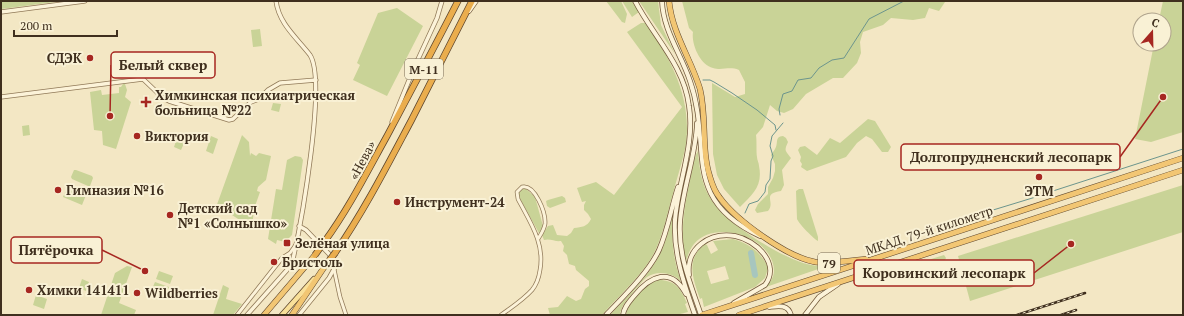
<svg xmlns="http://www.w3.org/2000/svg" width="1184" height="316" font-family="'PT Serif',serif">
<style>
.green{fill:#c9d397;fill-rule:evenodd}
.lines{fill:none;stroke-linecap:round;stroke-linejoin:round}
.stream{stroke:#6c958d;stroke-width:1}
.river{stroke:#a7c6be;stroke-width:6}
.minor-casing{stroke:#907958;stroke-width:4.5}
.tertiary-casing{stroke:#907958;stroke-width:5}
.secondary-casing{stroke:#72593b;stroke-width:5.5}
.primary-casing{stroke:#5e462d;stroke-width:6}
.trunk-casing{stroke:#5e462d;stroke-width:6}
.motorway-casing{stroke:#5e462d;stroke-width:7}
.minor{stroke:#fcf3d9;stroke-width:3}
.tertiary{stroke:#fcf3d9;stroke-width:3.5}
.secondary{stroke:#fcf3d9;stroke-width:4}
.primary{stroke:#f9e099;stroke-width:4.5}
.trunk{stroke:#f2c673;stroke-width:5}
.motorway{stroke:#eaad4d;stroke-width:5.5}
.rail-casing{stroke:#3f2f1e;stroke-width:2.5}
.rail{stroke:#f9f1d5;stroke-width:1;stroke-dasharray:3;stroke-linecap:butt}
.motorway-bridge-casing{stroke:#5e462d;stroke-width:7;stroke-linecap:butt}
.motorway-bridge{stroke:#eaad4d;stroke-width:5.5}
.poi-dot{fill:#a62721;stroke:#f9f1d5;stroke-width:1.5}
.labels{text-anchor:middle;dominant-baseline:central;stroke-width:4;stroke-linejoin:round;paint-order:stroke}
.shield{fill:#f9f1d5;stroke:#776955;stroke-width:1}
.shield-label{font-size:12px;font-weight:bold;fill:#3f2f1e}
.poi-label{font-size:13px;font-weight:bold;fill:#3f2f1e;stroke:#f9f1d5;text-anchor:start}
.street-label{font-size:13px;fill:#3f2f1e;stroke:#f9f1d5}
.leader{fill:none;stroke:#a62721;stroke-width:1.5}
.callout-dot{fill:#a62721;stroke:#f9f1d5;stroke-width:1.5}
.callout{fill:#f9f1d5;stroke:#a62721;stroke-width:1.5}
.callout-label{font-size:14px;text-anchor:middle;font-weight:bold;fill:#3f2f1e}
</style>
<rect width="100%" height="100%" fill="#f3e7c4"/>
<path class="green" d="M1 1H63L1 9Z
M606 1H621L627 14 625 23 622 22Z
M622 1H632L639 12 632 17Z
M639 1H658L661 25 675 54Z
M682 1H870L872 2 883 1H948L945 2 939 11 929 8 925 18 913 20 891 18 883 25 863 32 860 42 861 53 857 63 843 78H833L806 94 793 109 784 113 777 111 770 105 763 127 756 135C757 142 756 152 757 157 757 160 759 163 759 166 763 186 753 194 740 207L724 189 717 175 713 154 712 83 735 97 745 94V82L739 70C729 66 722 71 713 68 700 65 691 44 693 32L689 28Z
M1163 1H1183V132L1151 142 1135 139 1154 44H1164V20H1159Z
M397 8 423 26 387 96 353 80 360 65 357 63 378 13Z
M641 23H646C671 59 692 98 686 144 683 161 677 177 673 194 667 214 663 236 653 255 642 275 618 297 602 315H550L548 308 558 307 567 296 576 301 581 299 585 289 589 286V281L576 270 575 266 569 264 567 255 563 251 564 246 561 241C555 242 550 238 544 240L542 235 548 226 553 225 557 235 567 236 571 233 574 228C582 227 587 227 591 219L588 214 584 210V205L586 201 582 202 577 188 596 182 614 195 682 107 627 32Z
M260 29 262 46 253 47 251 30Z
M123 84H125L127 90 125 97 131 102 116 149 103 145 102 131 94 130 90 92 101 90 102 95 119 93V87H121Z
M273 103 281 104 279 112 271 110Z
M868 119 875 121 891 147 888 152H882L872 139 866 136 857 143 846 157 807 171 801 167 802 164 800 161 801 157 798 150 800 147 805 146 817 155 830 138 840 143Z
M29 125 30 135 23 136 22 126Z
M242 135 249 142 250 156 251 153 256 156 259 153 271 156 266 180 258 187 257 191 260 192 254 209 252 228 232 215 215 210Z
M211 136 218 139 213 154 206 151Z
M783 136 786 138 788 142C784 151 785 150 791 158L782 170 784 185 781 191C761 194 776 202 768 211L757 213 755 210 758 204 768 194V187L773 178 775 171V164L771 155C772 153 774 151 775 149 779 143 774 137 783 136Z
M177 138 185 141 181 150 174 147Z
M698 151C699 169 702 186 712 201 726 223 778 255 803 263 811 265 819 267 827 266L766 287C770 282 774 277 774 271 774 238 716 218 694 244 690 249 688 255 686 261 679 231 685 204 691 175 693 168 694 157 698 151Z
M295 156 301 157 303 160 292 235 285 242 277 240 276 244 268 239 276 189 282 190 287 160Z
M74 170H76L92 176 93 178 90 186H88L72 179 71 177Z
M1183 185V232L970 301 958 256Z
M524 187 535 197 543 226 539 233 519 197V191Z
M67 188 86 195 82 205 63 197Z
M799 189H803L818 237V241C814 239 799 224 797 219L796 191Z
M562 196 565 198 566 202 550 208 547 206 546 201 548 200Z
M673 215C671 238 673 260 681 281 672 273 658 270 647 277 642 281 638 287 634 291 628 299 621 305 620 315H610C627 297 649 276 660 254 666 242 669 228 673 215Z
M733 239C749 243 762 253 768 268L765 278 755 287 704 307 702 298 700 299C693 279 685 259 705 244L707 245 711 254 718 250 713 241ZM725 266 729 279 711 284 707 271Z
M944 255 946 258C942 269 934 270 924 273L912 265Z
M127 266 132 267 119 303 136 310 134 315H101L115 273Z
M159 271 173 276 170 284 156 279Z
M82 279 89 282 86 291 79 288Z
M659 280C675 280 681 289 687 303L685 304 688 312 676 315H626C627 306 644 285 653 281 655 280 657 280 659 280Z
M155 282 169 287 166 294 152 289Z
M223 285 229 288 226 299 242 304 233 315H213Z
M36 295 47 299 44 309 33 305Z"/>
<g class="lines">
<path class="stream" d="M703 80H710L714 82 732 93 757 110 775 125 776 130
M780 115 779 109 783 94 792 91 798 80 811 78 819 68 832 60 844 58 869 19 904 1
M1053 191 1183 149
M745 213 749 204 758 201 765 192 766 185 770 179 771 161 773 156 770 146 772 136 783 123
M980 214 1039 196"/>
<path class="river" d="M751 253 755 275"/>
<g class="minor-casing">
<path id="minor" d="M282 258 290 264
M334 269 340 297 346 315
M237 315 282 258 290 253 295 246
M501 315C512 307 523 300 532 290 537 284 539 277 540 270 545 243 530 222 518 199L517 192 522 187C535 184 546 213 545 224 544 230 541 234 538 239"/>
</g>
<g class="tertiary-casing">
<path id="tertiary" d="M1 12 85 1
M1 97 143 79 163 98 169 101 229 120 233 119 251 102 259 99 268 90 280 83 316 80
M392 122 414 68 437 18 442 1
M247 315 287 270 293 259C301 224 327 81 310 55 297 38 279 24 276 1
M299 315 329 278 334 269 331 258 329 254 306 230 299 226"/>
</g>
<g class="secondary-casing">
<path id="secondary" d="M635 1C653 36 684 65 689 106 695 145 678 182 675 220 673 253 684 284 695 315
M662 1C663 30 681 54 690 81 713 147 679 198 760 236
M469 11 476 1
M697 123C696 157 682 189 680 223 678 256 691 285 701 315
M689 275C686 248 709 232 735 236 756 240 781 264 765 285L734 303
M769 307C778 306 788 304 791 315
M606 315C623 297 649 272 659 250 668 230 671 208 678 187
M623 315C624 307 629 302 634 296 650 276 671 266 686 294
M805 315 819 297 838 284"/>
</g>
<g class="primary-casing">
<path id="primary" d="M282 315 314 279"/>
</g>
<g class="trunk-casing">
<path id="trunk" d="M669 1C672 33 691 59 700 89 707 118 701 149 710 177 712 184 715 192 720 198 737 221 787 257 815 262 832 264 849 261 866 259
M264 315 315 255
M292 315 325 266
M702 315 1183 158
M739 315 1183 170"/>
</g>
<g class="motorway-casing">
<path id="motorway" d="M325 241C349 208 367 172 387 136 411 91 435 46 458 1
M335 253C364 211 387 166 411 121 431 81 452 41 472 1"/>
</g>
<use href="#minor" class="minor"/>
<use href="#tertiary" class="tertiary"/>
<use href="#secondary" class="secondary"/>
<use href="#primary" class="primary"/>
<use href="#trunk" class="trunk"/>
<use href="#motorway" class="motorway"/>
<g class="rail-casing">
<path id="rail" d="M1017 315 1085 293
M1061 315 1076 310"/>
</g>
<use href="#rail" class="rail"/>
<g class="motorway-bridge-casing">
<path id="motorway-bridge" d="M315 255 325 241
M325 266 335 253"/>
</g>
<use href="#motorway-bridge" class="motorway-bridge"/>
</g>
<g class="poi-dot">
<circle cx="90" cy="58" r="4"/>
<path d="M144 96h4v4h4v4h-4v4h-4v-4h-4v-4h4z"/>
<circle cx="137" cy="136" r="4"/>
<circle cx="1039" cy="177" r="4"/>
<circle cx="58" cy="190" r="4"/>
<circle cx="397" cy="202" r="4"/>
<circle cx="170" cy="215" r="4"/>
<rect x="283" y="239" width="8" height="8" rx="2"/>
<circle cx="274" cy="262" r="4"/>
<circle cx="29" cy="290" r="4"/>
<circle cx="137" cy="293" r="4"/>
</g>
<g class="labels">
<g class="shield">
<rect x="405" y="59" width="38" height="20" rx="3"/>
<rect x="818" y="253" width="22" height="20" rx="3"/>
</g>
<g class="shield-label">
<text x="424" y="69">М-11</text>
<text x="829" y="263">79</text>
</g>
<g class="poi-label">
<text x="82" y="58" text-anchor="end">СДЭК</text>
<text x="155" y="95">Химкинская психиатрическая<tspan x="155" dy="15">больница №22</tspan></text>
<text x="145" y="136">Виктория</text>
<text x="66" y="190">Гимназия №16</text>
<text x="1039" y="191" text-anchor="middle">ЭТМ</text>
<text x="405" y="202">Инструмент-24</text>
<text x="178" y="208">Детский сад<tspan x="178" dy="15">№1 «Солнышко»</tspan></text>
<text x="295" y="243">Зелёная улица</text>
<text x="282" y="262">Бристоль</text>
<text x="37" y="290">Химки 141411</text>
<text x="145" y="293">Wildberries</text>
</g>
<g class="street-label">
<text transform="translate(362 160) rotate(-62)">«Нева»</text>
<text transform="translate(929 230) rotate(-18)">МКАД, 79-й километр</text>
</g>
</g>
<path class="leader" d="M110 116L111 65M1163 97L1120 157M145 271L102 250M1071 244L1034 273"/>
<g class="callout-dot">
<circle cx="110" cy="116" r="4"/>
<circle cx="1163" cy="97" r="4"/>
<circle cx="145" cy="271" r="4"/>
<circle cx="1071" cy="244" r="4"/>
</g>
<g class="callout">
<rect x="111" y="52" width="104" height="26" rx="4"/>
<rect x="901" y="144" width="219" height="26" rx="4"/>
<rect x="11" y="237" width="91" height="26" rx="4"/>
<rect x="854" y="260" width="180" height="26" rx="4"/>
</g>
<g class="callout-label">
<text x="163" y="70">Белый сквер</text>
<text x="1011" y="162">Долгопрудненский лесопарк</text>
<text x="56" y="255">Пятёрочка</text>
<text x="944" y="278">Коровинский лесопарк</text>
</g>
<rect width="1184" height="316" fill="none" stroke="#3f2f1e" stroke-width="4"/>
<g transform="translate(1152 32) rotate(20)"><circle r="19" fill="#f9f1d5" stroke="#afa38c"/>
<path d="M0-3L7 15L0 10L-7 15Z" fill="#a62721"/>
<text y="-6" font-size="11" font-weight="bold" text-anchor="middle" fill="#3f2f1e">С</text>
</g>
<path d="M14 30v6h103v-6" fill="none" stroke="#3f2f1e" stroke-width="2"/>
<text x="20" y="30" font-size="12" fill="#3f2f1e" stroke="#f9f1d5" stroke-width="3" paint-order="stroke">200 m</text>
</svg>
